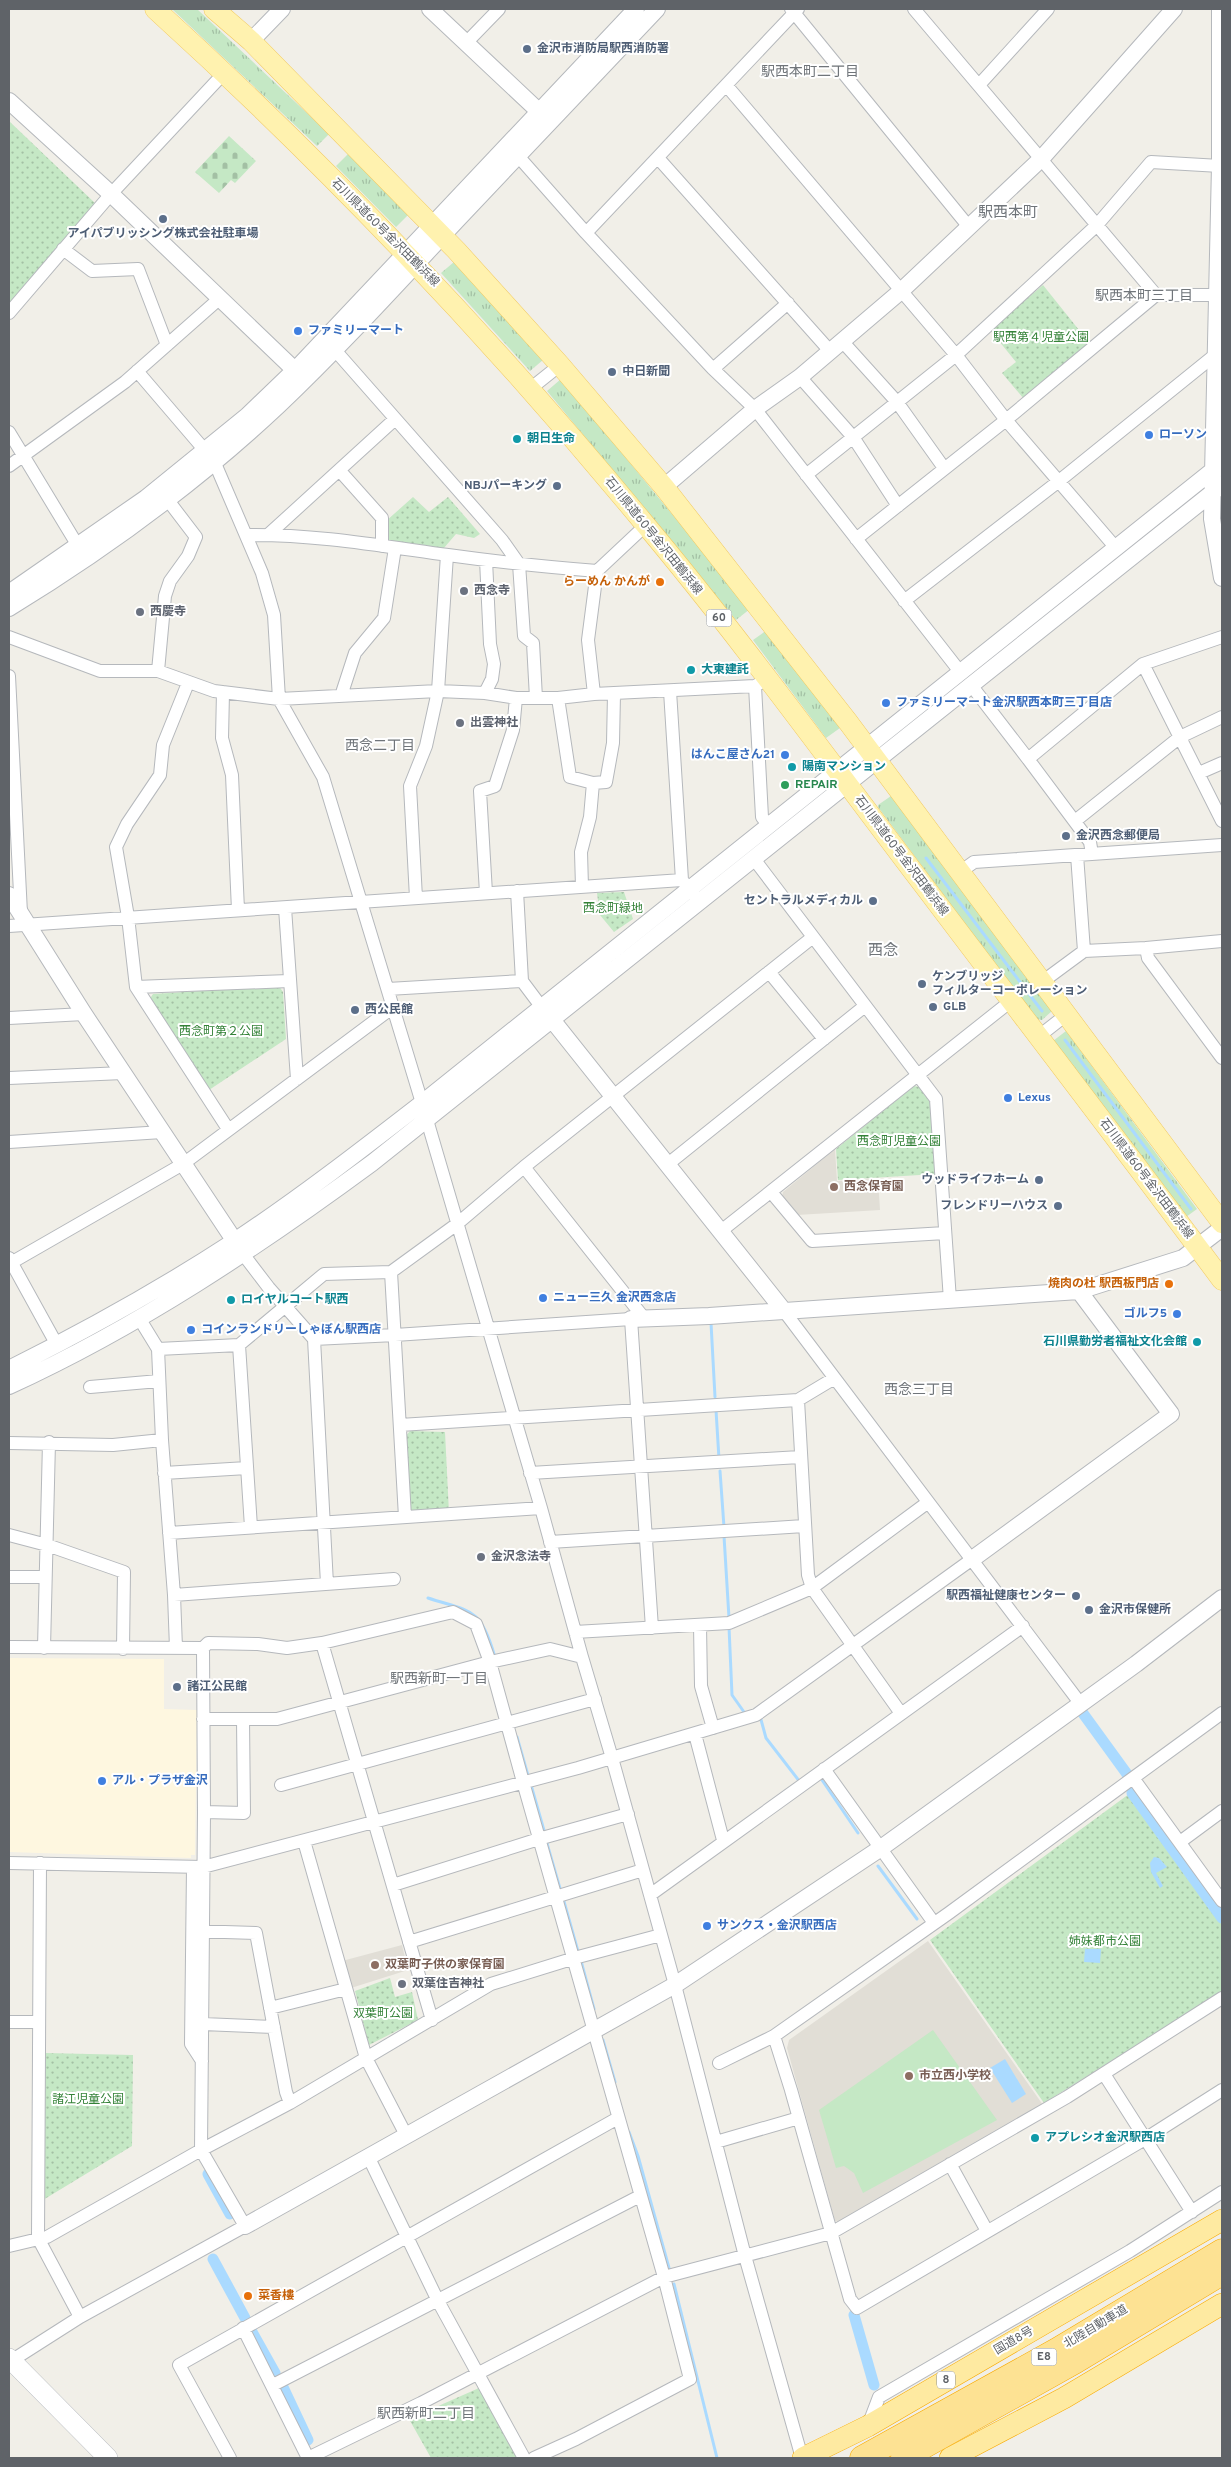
<svg xmlns="http://www.w3.org/2000/svg" width="1231" height="2467" font-family="Overpass,'Noto Sans JP',sans-serif">
<style>
.commercial{fill:#fef7e0}
.education{fill:#e1ded6}
.grass{fill:url(#grass-tufts)}
.cemetery{fill:url(#cemetery-stones)}
.park{fill:url(#park-dots)}
.pitch{fill:#c5e8c5}
.water{fill:#aadaff}
.lines{fill:none;stroke-linecap:round;stroke-linejoin:round}
.stream{stroke:#aadaff;stroke-width:3}
.canal{stroke:#aadaff;stroke-width:11}
.minor-casing{stroke:#b5b8bc;stroke-width:14}
.tertiary-casing{stroke:#b5b8bc;stroke-width:18}
.secondary-casing{stroke:#b6babf;stroke-width:20}
.primary-casing{stroke:#f2c960;stroke-width:21}
.trunk-casing{stroke:#f9ab00;stroke-width:22}
.motorway-casing{stroke:#f9ab00;stroke-width:25}
.minor{stroke:#fff;stroke-width:12}
.tertiary{stroke:#fff;stroke-width:16}
.secondary{stroke:#fff;stroke-width:19}
.primary{stroke:#fff2af;stroke-width:20}
.trunk{stroke:#feeaa1;stroke-width:21}
.motorway{stroke:#fde293;stroke-width:24}
.service-dot{fill:#5c6f8a;stroke:#fff;stroke-width:2}
.shop-dot{fill:#3f7fe0;stroke:#fff;stroke-width:2}
.culture-dot{fill:#0f9aa8;stroke:#fff;stroke-width:2}
.food-dot{fill:#e8710a;stroke:#fff;stroke-width:2}
.worship-dot{fill:#6b7280;stroke:#fff;stroke-width:2}
.leisure-dot{fill:#2e9e5b;stroke:#fff;stroke-width:2}
.education-dot{fill:#8d6e63;stroke:#fff;stroke-width:2}
.labels{text-anchor:middle;dominant-baseline:central;stroke-width:4;stroke-linejoin:round;paint-order:stroke}
.shield{fill:#fff;stroke:#8f9295;stroke-width:1}
.shield-label{font-size:11px;font-weight:bold;fill:#5f6368}
.service-label{font-size:12px;font-weight:bold;fill:#4e5e75;stroke:#fff;text-anchor:start}
.street-label{font-size:12px;fill:#5f6368;stroke:#fff}
.shop-label{font-size:12px;font-weight:bold;fill:#366cbe;stroke:#fff;text-anchor:start}
.park-label{font-size:12px;fill:#348238;stroke:#fff}
.culture-label{font-size:12px;font-weight:bold;fill:#0d838f;stroke:#fff;text-anchor:start}
.food-label{font-size:12px;font-weight:bold;fill:#c56008;stroke:#fff;text-anchor:end}
.worship-label{font-size:12px;font-weight:bold;fill:#5b616d;stroke:#fff;text-anchor:start}
.leisure-label{font-size:12px;font-weight:bold;fill:#27864d;stroke:#fff;text-anchor:start}
.education-label{font-size:12px;font-weight:bold;fill:#785e54;stroke:#fff;text-anchor:start}
.neighbourhood-label{font-size:14px;fill:#70757a;stroke:#fff}
.quarter-label{font-size:15px;fill:#70757a;stroke:#fff}
</style>
<defs>
<pattern id="grass-tufts" width="24" height="20" patternUnits="userSpaceOnUse" patternTransform="scale(1.25)"><rect width="24" height="20" fill="#c5e8c5"/><path d="M3 7l-1-3M5 7V3M7 7l1-3M15 17l-1-3M17 17v-4M19 17l1-3" fill="none" stroke="#a3c0a4"/></pattern>
<pattern id="cemetery-stones" width="16" height="16" patternUnits="userSpaceOnUse" patternTransform="scale(1.25)"><rect width="16" height="16" fill="#c5e8c5"/><path d="M2 7V4a2 2 0 0 1 4 0v3zM10 15v-3a2 2 0 0 1 4 0v3z" fill="#a3c0a4"/></pattern>
<pattern id="park-dots" width="8" height="8" patternUnits="userSpaceOnUse" patternTransform="scale(1.25)"><rect width="8" height="8" fill="#c5e8c5"/><path d="M2 2h.1M6 6h.1" fill="none" stroke="#a3c0a4" stroke-width="1.8" stroke-linecap="round"/></pattern>
</defs>
<rect width="100%" height="100%" fill="#f1efe8"/>
<path class="commercial" d="M9 1658 164 1659V1709L197 1710 195 1855H191V1858L9 1852Z"/>
<path class="education" d="M835 1149 837 1181 878 1179 880 1210 797 1215 782 1197 783 1192Z
M928 1941 1043 2105 839 2222 835 2221 787 2048 789 2040Z
M402 1945 408 1970 351 1988 342 1961Z"/>
<path class="grass" d="M172 9H197L329 134 317 146Z
M348 154 409 214 396 227 336 166Z
M454 262 543 360 530 371 441 273Z
M561 379 750 609 736 620 547 391Z
M767 630 840 728 826 738 753 640Z
M891 796 1052 1011 1042 1020 1036 1019 878 807V805Z
M1066 1031 1197 1209 1186 1217 1053 1041Z"/>
<path class="cemetery" d="M229 136 256 161 235 183 231 180 219 193 195 172Z"/>
<path class="park" d="M9 121 96 204 9 307Z
M1043 285 1091 345 1024 399 1002 373 1016 362 990 330Z
M413 497 429 512 448 497 480 534 474 538 456 534 437 556 386 549 385 522Z
M624 892 633 919 614 932 600 915 597 893Z
M279 986 283 992 286 1039 209 1090 149 1000 153 994Z
M914 1086 920 1087 931 1102 936 1174 838 1180 836 1149Z
M410 1431 445 1432 449 1513 408 1511 405 1437Z
M1129 1794 1222 1922V1992L1044 2103 930 1940Z
M390 1978 395 1997 412 1992 418 2020 369 2045 355 1991Z
M45 2053 133 2055 132 2146 43 2200Z
M479 2388 518 2458H431L409 2419Z"/>
<path class="pitch" d="M933 2030 997 2120 863 2193 854 2173 844 2166 836 2168 819 2110Z"/>
<path class="water" d="M1154 1857 1159 1858 1167 1867 1156 1873 1163 1886 1160 1888 1151 1872 1150 1863Z
M1085 1949H1101L1100 1963 1084 1962Z
M1005 2059 1026 2094 1012 2103 990 2068Z"/>
<g class="lines">
<path class="stream" d="M926 858 1042 1011
M1065 1040 1191 1209
M711 1323 715 1397
M716 1410 719 1459
M720 1471 724 1527
M724 1536 729 1618
M428 1598C471 1612 480 1607 494 1654
M729 1627 732 1695 744 1712
M760 1716 766 1738 800 1782
M517 1737 529 1779
M822 1780 858 1833
M531 1785 545 1834
M546 1840 561 1892
M878 1866 917 1919
M563 1898 579 1955
M581 1961 594 2009
M603 2040 615 2082
M629 2132 638 2156 669 2268
M674 2284 717 2458"/>
<path class="canal" d="M1082 1712 1127 1774
M1132 1793 1222 1918
M208 2174 230 2214
M213 2259 245 2318
M854 2315 874 2385
M252 2332 275 2373
M283 2387 308 2440"/>
<g class="minor-casing">
<path id="minor" d="M791 9 969 227
M914 9 1156 295
M466 43 499 9
M726 85 956 355 1006 420 1116 548
M979 85 1048 9
M518 156 586 233 713 369 755 409 961 673
M658 158 830 351
M586 233 798 9
M63 249 92 271 138 269 167 345
M9 313 111 194 225 72
M842 341 897 402 944 468
M334 349 502 540 519 564 524 636 533 643 536 698
M713 369 788 303
M800 377 853 437 898 506
M530 389 560 365
M9 432 78 546
M9 466 125 382 219 299
M340 471 382 518V546
M806 475 956 355 1097 225 1151 162 1220 166
M269 534 394 420
M247 535C314 534 382 546 448 555 498 562 547 567 597 571L646 525
M856 539 1006 420 1156 295H1216
M904 601 1059 481 1215 355
M9 637 100 671H158L214 691 279 699 438 691 485 693 516 698H558L594 694 755 686
M1143 664 1222 821
M158 671 165 596 170 581 188 556 196 537 167 499
M9 676 21 913
M762 682 755 686 762 817 769 826
M188 683 163 745 160 775 127 824 116 847 128 917 136 987 228 1129
M971 685 1028 759 1143 664 1222 637
M670 691 682 880
M223 692 222 738 232 775 238 910
M485 693 492 679 494 664 490 644 486 560
M594 694 588 640 597 571
M341 696 355 653 384 618 395 548
M558 698 570 777 593 783 590 817 581 852 582 887
M1028 759 1090 842 1092 854
M1199 773 1222 763
M593 783 606 782 613 743 614 694
M1075 821 1180 737 1222 717
M1077 855 1084 951
M754 859 936 1099 950 1300
M960 872 974 862 1222 845
M517 891 522 981 546 1013
M486 893 480 791 495 786 513 730 516 698
M416 898 410 786 426 746 438 691 447 555
M285 908 297 1079
M9 926 682 880 695 896
M1146 948 1222 941
M769 972 824 1039
M1042 982 1084 951 1146 948 1148 958 1222 1058
M136 987 289 981
M388 989 522 981
M9 1018 84 1014
M1038 1037 1066 1015
M9 1078 123 1073
M9 1142 162 1132
M668 1164 865 1006
M524 1167 644 1318
M771 1192 812 1241 945 1233
M721 1231 1011 1001
M243 1254 269 1288 314 1339 327 1584
M9 1258 57 1345
M9 1264 183 1164 392 1008
M391 1272 405 1517
M784 1311 1080 1703
M314 1339 395 1335 631 1319 652 1628
M239 1345 251 1527
M158 1349 239 1345 324 1274 391 1272 457 1224 524 1167 813 937
M833 1379 798 1400 808 1575 812 1588 900 1712
M90 1387 159 1381
M400 1425 798 1400
M162 1440 174 1595 176 1648
M9 1443 113 1445 162 1440 158 1349 139 1318
M164 1473 247 1468
M530 1473 800 1457
M169 1533 541 1508
M9 1535 47 1545 124 1572 123 1649
M550 1542 804 1526
M9 1577H45
M174 1595 394 1579
M700 1625 701 1686 713 1728
M575 1632 729 1623 812 1588 927 1503
M322 1643 432 2020
M9 1647 203 1648 208 1643 258 1644 287 1648 322 1643 453 1612 476 1624 490 1662 550 1649 582 1657 541 1508 422 1103 323 777 279 699 274 615 262 573 214 461 137 371
M44 1648 49 1442
M582 1657 612 1758 675 1985 745 2256 802 2458
M1222 1713 1133 1778 1222 1901
M203 1719H277L490 1662 523 1782 664 2277 690 2379 576 2439 534 2458
M695 1734 723 1840
M824 1769 934 1923
M1133 1778 949 1913 774 2036 791 2090 850 2299 857 2308 1145 2139 1222 2090
M281 1785 595 1699
M204 1812 244 1813 243 1719
M304 1841 366 2058 406 2135
M1180 1842 1222 1811
M9 1863 203 1867 578 1768 756 1715 971 1560
M40 1863 38 2238 80 2317
M193 1867 191 2044 202 2061
M393 1885 542 1838 628 1814
M650 1895 1023 1626
M193 1931 256 1933 286 2092 290 2103
M409 1942 643 1870
M270 2008 346 1989
M9 2022H39
M203 2024 274 2027
M719 2063 774 2036
M1104 2074 1192 2212
M716 2142 799 2118
M368 2156 438 2301 524 2458
M950 2164 987 2231
M9 2246 47 2237 201 2150 290 2103 491 1984 578 1957 661 1935
M243 2328 308 2458
M11 2361 80 2317 245 2226 201 2150 204 1812 203 1648
M273 2385 640 2196
M868 2426 879 2397 1130 2251 1222 2192
M230 2458 179 2365 618 2118
M308 2458 421 2403 664 2277 831 2233 1067 2097 1222 1998"/>
</g>
<g class="tertiary-casing">
<path id="tertiary" d="M430 9 547 119
M1220 9V166L1212 519 1222 578
M251 41 282 9
M9 101 111 194 302 377
M664 487 755 409 800 377 901 291 1041 159 1174 9
M9 593 146 498 247 416 299 366 636 9
M9 608C104 550 197 482 279 405 341 346 399 282 458 219 524 149 591 79 657 9
M9 895 84 1014 240 1249
M553 1021 784 1311
M631 1319 709 1316 1079 1291 1183 1258 1222 1228
M9 1369C85 1331 161 1289 233 1242 298 1199 360 1151 422 1103L1222 463
M9 1386C138 1327 258 1247 372 1163L1222 485
M971 1560 1171 1414 1079 1291
M245 2226 675 1985 881 1848 1136 1664 1222 1598"/>
</g>
<g class="secondary-casing">
<path id="secondary" d="M9 2358 108 2458"/>
</g>
<g class="primary-casing">
<path id="primary" d="M155 9C330 168 493 340 644 523 742 640 832 765 925 887 1024 1018 1124 1148 1222 1280
M214 9 251 41 456 250 560 365 664 487 848 722 1222 1223"/>
</g>
<g class="trunk-casing">
<path id="trunk" d="M803 2458 868 2426 1222 2220
M950 2458 1064 2398 1222 2304"/>
</g>
<g class="motorway-casing">
<path id="motorway" d="M862 2458 1057 2350 1222 2251
M903 2458 1076 2361 1222 2273"/>
</g>
<use href="#minor" class="minor"/>
<use href="#tertiary" class="tertiary"/>
<use href="#secondary" class="secondary"/>
<use href="#primary" class="primary"/>
<use href="#trunk" class="trunk"/>
<use href="#motorway" class="motorway"/>
</g>
<g class="service-dot">
<circle cx="527" cy="49" r="5"/>
<circle cx="163" cy="219" r="5"/>
<circle cx="612" cy="372" r="5"/>
<circle cx="557" cy="486" r="5"/>
<circle cx="1066" cy="836" r="5"/>
<circle cx="873" cy="901" r="5"/>
<circle cx="922" cy="984" r="5"/>
<circle cx="933" cy="1007" r="5"/>
<circle cx="355" cy="1010" r="5"/>
<circle cx="1039" cy="1180" r="5"/>
<circle cx="1058" cy="1206" r="5"/>
<circle cx="1076" cy="1596" r="5"/>
<circle cx="1089" cy="1610" r="5"/>
<circle cx="177" cy="1687" r="5"/>
</g>
<g class="shop-dot">
<circle cx="298" cy="331" r="5"/>
<circle cx="1149" cy="435" r="5"/>
<circle cx="886" cy="703" r="5"/>
<circle cx="785" cy="755" r="5"/>
<circle cx="1008" cy="1098" r="5"/>
<circle cx="543" cy="1298" r="5"/>
<circle cx="1177" cy="1314" r="5"/>
<circle cx="191" cy="1330" r="5"/>
<circle cx="102" cy="1781" r="5"/>
<circle cx="707" cy="1926" r="5"/>
</g>
<g class="culture-dot">
<circle cx="517" cy="439" r="5"/>
<circle cx="691" cy="670" r="5"/>
<circle cx="792" cy="767" r="5"/>
<circle cx="231" cy="1300" r="5"/>
<circle cx="1197" cy="1342" r="5"/>
<circle cx="1035" cy="2138" r="5"/>
</g>
<g class="food-dot">
<circle cx="660" cy="582" r="5"/>
<circle cx="1169" cy="1284" r="5"/>
<circle cx="248" cy="2296" r="5"/>
</g>
<g class="worship-dot">
<circle cx="464" cy="591" r="5"/>
<circle cx="140" cy="612" r="5"/>
<circle cx="460" cy="723" r="5"/>
<circle cx="481" cy="1557" r="5"/>
<circle cx="402" cy="1984" r="5"/>
</g>
<circle class="leisure-dot" cx="785" cy="785" r="5"/>
<g class="education-dot">
<circle cx="834" cy="1187" r="5"/>
<circle cx="375" cy="1965" r="5"/>
<circle cx="909" cy="2076" r="5"/>
</g>
<g class="labels">
<g class="shield">
<rect x="706.5" y="609.5" width="25" height="17" rx="4"/>
<rect x="1031.5" y="2348.5" width="25" height="17" rx="4"/>
<rect x="937" y="2371.5" width="18" height="17" rx="4"/>
</g>
<g class="shield-label">
<text x="719" y="618">60</text>
<text x="1044" y="2357">E8</text>
<text x="946" y="2380">8</text>
</g>
<g class="service-label">
<text x="537" y="49">金沢市消防局駅西消防署</text>
<text x="163" y="234" text-anchor="middle">アイパブリッシング株式会社駐車場</text>
<text x="622" y="372">中日新聞</text>
<text x="547" y="486" text-anchor="end">NBJパーキング</text>
<text x="1076" y="836">金沢西念郵便局</text>
<text x="863" y="901" text-anchor="end">セントラルメディカル</text>
<text x="932" y="977">ケンブリッジ<tspan x="932" dy="14">フィルターコーポレーション</tspan></text>
<text x="943" y="1007">GLB</text>
<text x="365" y="1010">西公民館</text>
<text x="1029" y="1180" text-anchor="end">ウッドライフホーム</text>
<text x="1048" y="1206" text-anchor="end">フレンドリーハウス</text>
<text x="1066" y="1596" text-anchor="end">駅西福祉健康センター</text>
<text x="1099" y="1610">金沢市保健所</text>
<text x="187" y="1687">諸江公民館</text>
</g>
<g class="street-label">
<text transform="translate(385 233) rotate(45)">石川県道60号金沢田鶴浜線</text>
<text transform="translate(653 536) rotate(51)">石川県道60号金沢田鶴浜線</text>
<text transform="translate(901 856) rotate(53)">石川県道60号金沢田鶴浜線</text>
<text transform="translate(1146 1179) rotate(53)">石川県道60号金沢田鶴浜線</text>
<text transform="translate(1096 2327) rotate(-31)">北陸自動車道</text>
<text transform="translate(1014 2341) rotate(-30)">国道8号</text>
</g>
<g class="shop-label">
<text x="308" y="331">ファミリーマート</text>
<text x="1159" y="435">ローソン</text>
<text x="896" y="703">ファミリーマート金沢駅西本町三丁目店</text>
<text x="775" y="755" text-anchor="end">はんこ屋さん21</text>
<text x="1018" y="1098">Lexus</text>
<text x="553" y="1298">ニュー三久 金沢西念店</text>
<text x="1167" y="1314" text-anchor="end">ゴルフ5</text>
<text x="201" y="1330">コインランドリーしゃぼん駅西店</text>
<text x="112" y="1781">アル・プラザ金沢</text>
<text x="717" y="1926">サンクス・金沢駅西店</text>
</g>
<g class="park-label">
<text x="1041" y="338">駅西第４児童公園</text>
<text x="613" y="909">西念町緑地</text>
<text x="221" y="1032">西念町第２公園</text>
<text x="899" y="1142">西念町児童公園</text>
<text x="1105" y="1942">姉妹都市公園</text>
<text x="383" y="2014">双葉町公園</text>
<text x="88" y="2100">諸江児童公園</text>
</g>
<g class="culture-label">
<text x="527" y="439">朝日生命</text>
<text x="701" y="670">大東建託</text>
<text x="802" y="767">陽南マンション</text>
<text x="241" y="1300">ロイヤルコート駅西</text>
<text x="1187" y="1342" text-anchor="end">石川県勤労者福祉文化会館</text>
<text x="1045" y="2138">アプレシオ金沢駅西店</text>
</g>
<g class="food-label">
<text x="650" y="582">らーめん かんが</text>
<text x="1159" y="1284">焼肉の杜 駅西板門店</text>
<text x="258" y="2296" text-anchor="start">菜香樓</text>
</g>
<g class="worship-label">
<text x="474" y="591">西念寺</text>
<text x="150" y="612">西慶寺</text>
<text x="470" y="723">出雲神社</text>
<text x="491" y="1557">金沢念法寺</text>
<text x="412" y="1984">双葉住吉神社</text>
</g>
<g class="leisure-label">
<text x="795" y="785">REPAIR</text>
</g>
<g class="education-label">
<text x="844" y="1187">西念保育園</text>
<text x="385" y="1965">双葉町子供の家保育園</text>
<text x="919" y="2076">市立西小学校</text>
</g>
<g class="neighbourhood-label">
<text x="810" y="72">駅西本町二丁目</text>
<text x="1144" y="296">駅西本町三丁目</text>
<text x="380" y="746">西念二丁目</text>
<text x="919" y="1390">西念三丁目</text>
<text x="439" y="1679">駅西新町一丁目</text>
<text x="426" y="2414">駅西新町二丁目</text>
</g>
<g class="quarter-label">
<text x="1008" y="213">駅西本町</text>
<text x="883" y="951">西念</text>
</g>
</g>
<rect width="1231" height="2467" fill="none" stroke="#5f6368" stroke-width="20"/>
</svg>
